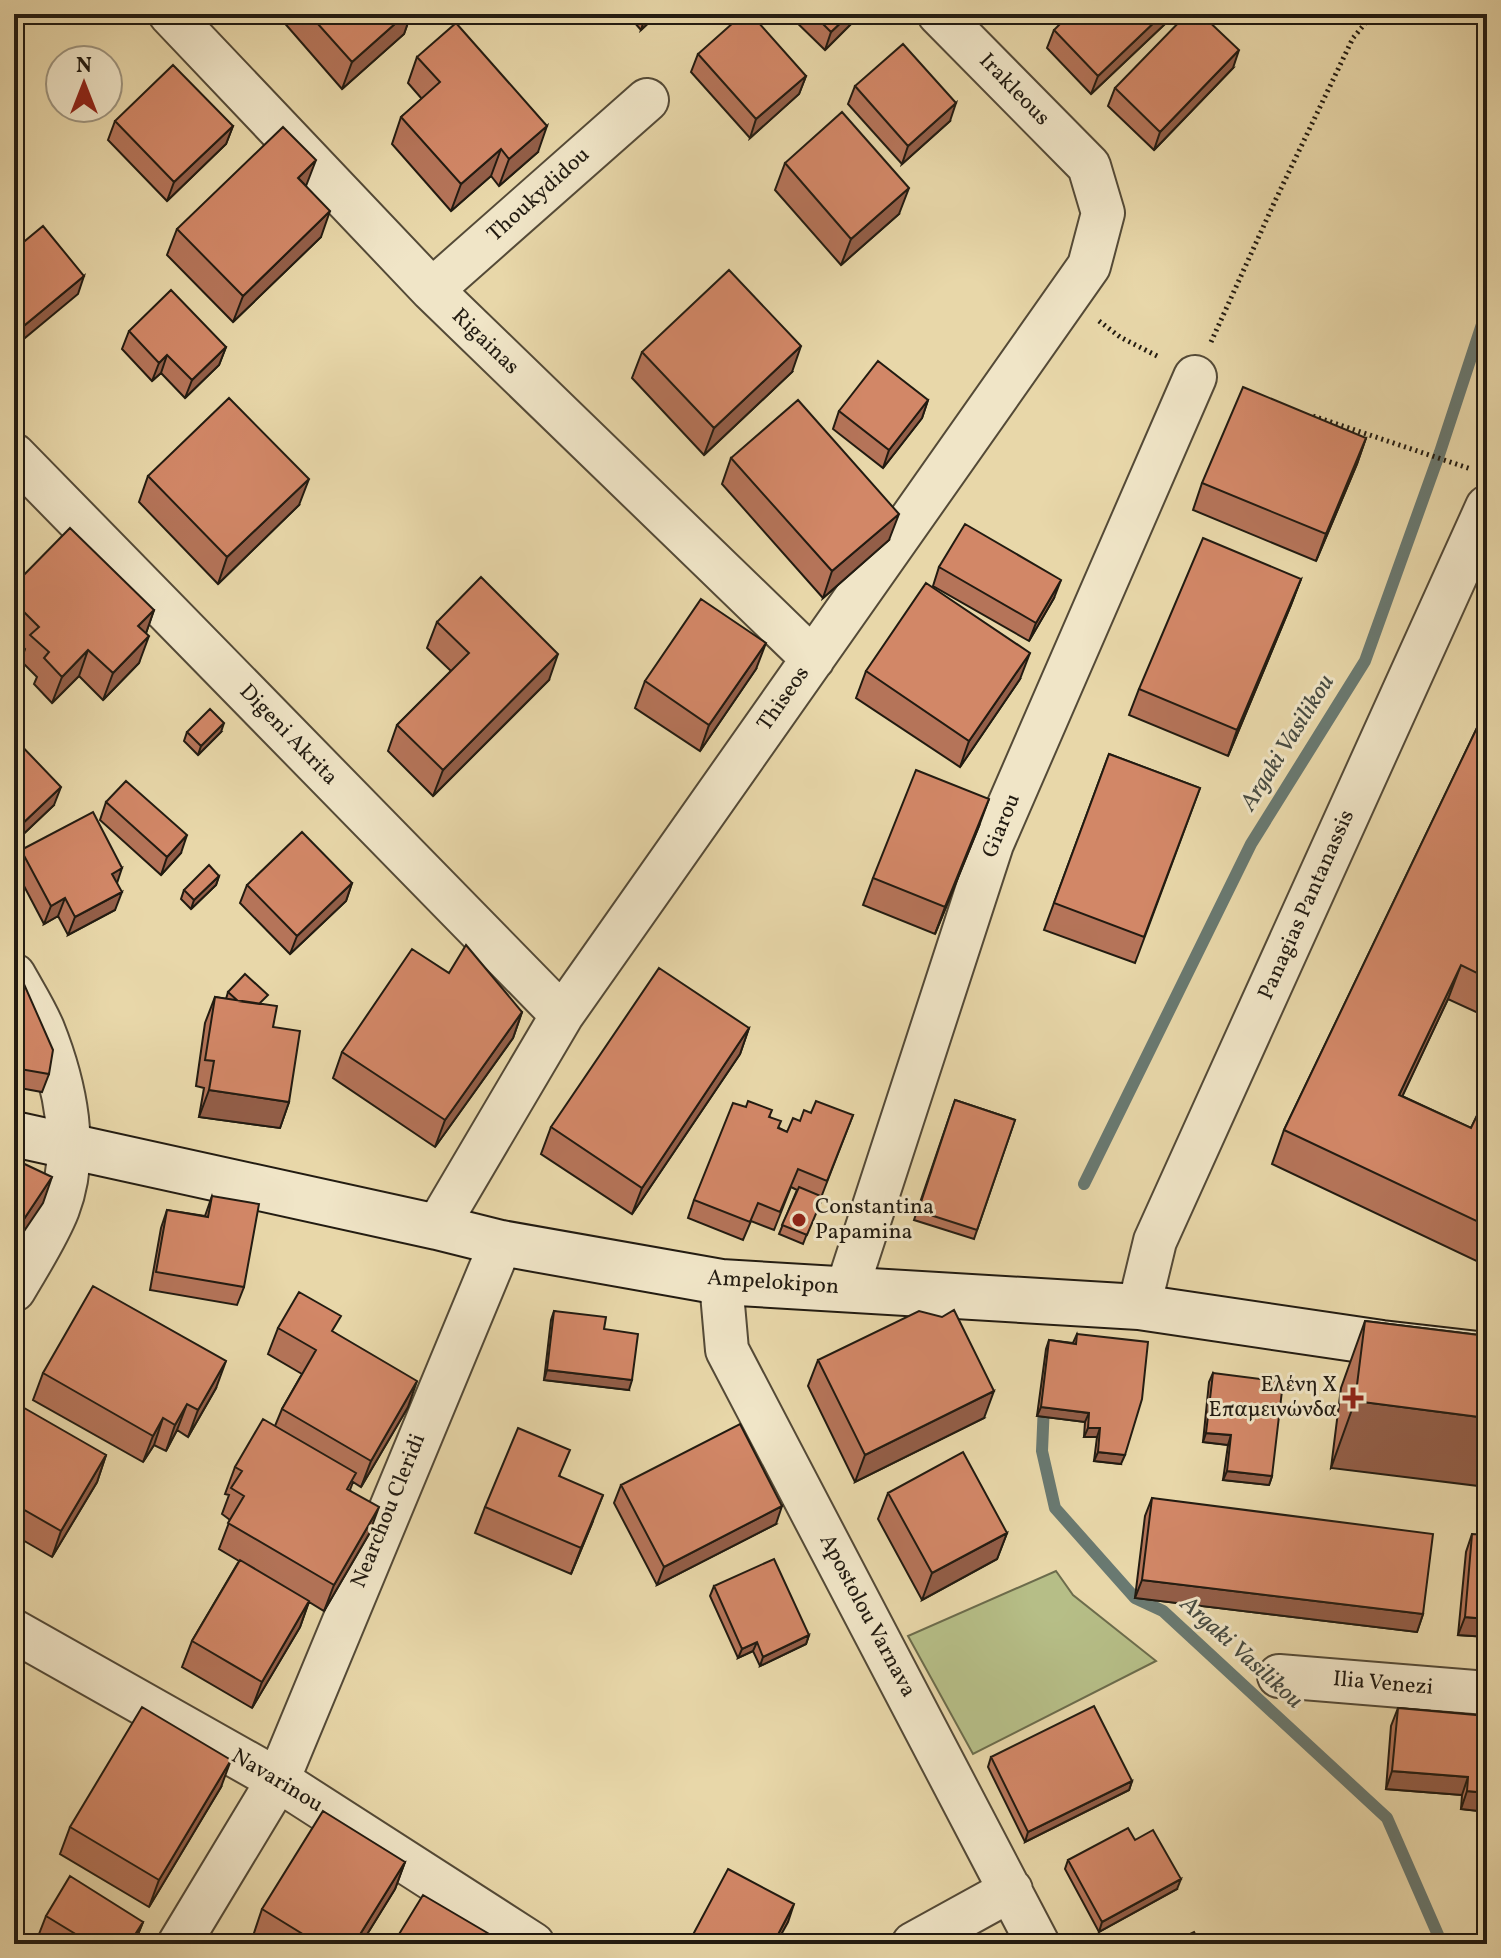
<svg xmlns="http://www.w3.org/2000/svg" width="1501" height="1958" font-family="Vollkorn,serif">
<style>
.green{fill:#b6be87;stroke:#6c6c4c;stroke-width:2}
.lines{fill:none;stroke-linecap:round;stroke-linejoin:round}
.stream{stroke:#697971;stroke-width:12}
.street-casing{stroke:#544a37;stroke-width:46}
.secondary-casing{stroke:#221b11;stroke-width:48}
.path{stroke:#221b11;stroke-width:5;stroke-dasharray:2 4;stroke-linecap:butt}
.street{stroke:#f0e5c7;stroke-width:42}
.secondary{stroke:#f0e5c7;stroke-width:44}
.wall{fill:#b57459;stroke:#221b11;stroke-width:2}
.shaded-wall{fill:#935e48;stroke:#221b11;stroke-width:2}
.building{fill:#d28767;stroke:#221b11;stroke-width:2}
.poi-dot{fill:#8f2418;stroke:#f0e5c7;stroke-width:3}
.labels{text-anchor:middle;dominant-baseline:central;stroke-width:6;stroke-linejoin:round;paint-order:stroke}
.street-label{font-size:22px;fill:#221b11;stroke:#f0e5c7}
.poi-label{font-size:22px;fill:#221b11;stroke:#f0e5c7;text-anchor:start}
.water-label{font-size:24px;font-style:italic;fill:#464a41;stroke:#f0e5c7}
</style>
<rect width="100%" height="100%" fill="#e8d7a9"/>
<filter id="stains"><feTurbulence type="fractalNoise" baseFrequency=".0025" numOctaves="4"/><feColorMatrix values="0 0 0 0 .2 0 0 0 0 .09 0 0 0 0 .02 0 0 0 .5 -.17"/></filter>
<radialGradient id="worn" r=".72"><stop offset=".6" stop-color="#630" stop-opacity="0"/><stop offset="1" stop-color="#630" stop-opacity=".3"/></radialGradient>
<path class="green" d="M1056 1571 1073 1595 1156 1661 973 1754 908 1636Z"/>
<g class="lines">
<path class="stream" d="M1084 1184 1251 844 1365 661 1440 452 1487 309
M1044 1404 1042 1451 1055 1508 1135 1598 1163 1611 1387 1818 1442 1944"/>
<g class="street-casing">
<path id="street" d="M170 14 432 290 813 659
M432 290 647 100
M14 455 562 1015
M14 975C24 993 35 1010 43 1029 65 1084 80 1152 58 1209 47 1237 29 1264 14 1290
M437 1227 562 1015 1089 266 1103 213 1089 166 939 14
M721 1282 727 1350 1038 1944
M847 1289 992 844 1195 377
M1139 1307 1155 1241 1487 507
M14 1631 278 1780 533 1944
M1279 1676 1487 1693
M179 1944 278 1780 501 1243
M913 1944 1011 1890"/>
</g>
<g class="secondary-casing">
<path id="secondary" d="M14 1134 437 1227 501 1243 721 1282 1139 1307 1382 1343 1487 1355"/>
</g>
<path class="path" d="M1099 321 1120 337 1159 357
M1211 342 1275 201 1353 38 1373 14
M1313 416 1471 469"/>
<use href="#street" class="street"/>
<use href="#secondary" class="secondary"/>
</g>
<path class="wall" d="M283 14H411L404 34 342 89 281 19Z
M627 14H658L641 30Z
M788 14H861L825 50Z
M1166 23 1091 94 1047 48 1054 30Z
M698 54 806 76 799 94 750 138 691 72Z
M417 57 538 152 499 186 491 176 451 211 392 144 401 117 422 99 408 83Z
M1233 68 1154 150 1108 106 1115 88Z
M855 86 950 121 902 164 848 104Z
M115 121 233 126 226 144 167 201 108 140Z
M785 163 899 214 841 265 775 190Z
M306 186 321 237 233 322 167 255 177 229Z
M129 331 226 347 219 365 185 398 161 373 152 381 122 349Z
M642 352 792 372 704 455 632 378Z
M928 400 922 418 883 468 833 429 839 411Z
M1366 438 1357 464 1316 561 1193 510 1202 483Z
M731 458 889 540 823 598 722 484Z
M148 476 299 505 218 584 139 502Z
M939 567 1054 598 1029 641 933 586Z
M1301 579 1291 605 1228 756 1129 715 1139 689Z
M14 585 154 610 146 633 139 663 103 700 79 676 52 703 34 684 37 677 21 661 25 649 14 638Z
M437 622 549 680 433 796 388 751 397 725 451 671 427 648Z
M756 669 700 751 635 708 645 681Z
M866 671 1020 679 960 767 856 698Z
M1487 707V1017L1448 999 1402 1096 1471 1128 1487 1095V1266L1272 1164 1284 1130Z
M187 732H221L198 755 184 741Z
M14 738 54 805 14 843Z
M1109 754 1200 788 1135 963 1044 930Z
M106 802 181 853 161 875 100 820Z
M979 826 935 934 863 905 873 878Z
M21 850 117 883 115 910 68 935 58 916 44 924 15 869Z
M219 876 216 885 191 909 181 899 184 890Z
M352 883 346 901 290 954 240 903 247 885Z
M14 973 49 1074 42 1092 14 1087Z
M449 973 522 1012 513 1038 435 1147 333 1078 342 1052Z
M228 992 264 1005 273 1027 289 1102 280 1128 199 1117 204 1088 196 1086 205 1023 215 997 226 999Z
M749 1028 740 1054 632 1214 541 1154 551 1127Z
M955 1100 1015 1120 974 1239 914 1220Z
M811 1113 853 1115 803 1244 779 1234 797 1190 791 1187 774 1230 751 1221 743 1240 688 1218 694 1200 770 1117 779 1128 787 1132Z
M212 1196 244 1287 237 1305 150 1290 161 1228 167 1210 205 1216Z
M554 1311 604 1329 629 1390 544 1380 551 1320Z
M1365 1321 1487 1336 1331 1468 1341 1388Z
M278 1328 335 1333 408 1407 361 1487 353 1482 350 1490 369 1534 324 1611 309 1602 300 1627 252 1708 182 1667 192 1641 239 1561 219 1549 230 1520 222 1514 229 1495 225 1494 235 1467 275 1426 282 1409 302 1374 268 1354Z
M1077 1334 1121 1464 1094 1461 1097 1437H1084L1085 1422 1037 1416 1046 1349 1049 1340 1073 1343Z
M818 1360 984 1418 855 1482 808 1386Z
M43 1373 216 1388 188 1437 177 1430 166 1451 154 1445 143 1462 33 1400Z
M1213 1373 1272 1476 1269 1485 1223 1480 1228 1445 1203 1442 1209 1382Z
M14 1414 106 1455 97 1482 52 1557 14 1535Z
M560 1476 593 1521 571 1574 475 1533 485 1507Z
M621 1485 776 1524 657 1585 614 1503Z
M888 1493 1007 1533 997 1559 922 1600 878 1519Z
M1152 1498 1423 1614 1417 1632 1135 1598 1145 1516Z
M1472 1534 1487 1637 1458 1635 1466 1552Z
M714 1586 809 1635 806 1644 760 1666 753 1651 738 1658 710 1596Z
M1398 1708 1487 1716V1812L1461 1809 1462 1795 1386 1789 1391 1726Z
M991 1757 1132 1781 1129 1790 1025 1842 988 1767Z
M221 1787 149 1907 60 1854 70 1827Z
M1135 1840 1177 1889 1099 1932 1065 1869 1068 1860Z
M405 1862 395 1889 361 1944H266L253 1936 262 1909Z
M46 1916 143 1922 134 1944H56L39 1934Z"/>
<path class="shaded-wall" d="M406 14H411L404 34 342 89 352 62Z
M646 14H658L641 30Z
M850 14H861L825 50 831 32Z
M1163 14H1169L1166 23 1091 94 1098 76Z
M1239 50 1233 68 1154 150 1160 132Z
M806 76 799 94 750 138 756 119Z
M956 103 950 121 902 164 908 146Z
M233 126 226 144 167 201 174 182Z
M547 126 538 152 499 186 509 159Z
M501 149 491 176 451 211 461 184Z
M316 160 306 186 298 178Z
M909 188 899 214 841 265 851 239Z
M330 211 321 237 233 322 243 296Z
M84 276 78 294 14 347V334Z
M801 346 792 372 704 455 714 428Z
M226 347 219 365 185 398 192 380Z
M167 355 161 373 152 381 159 363Z
M928 400 922 418 883 468 889 450Z
M1366 438 1357 464 1316 561 1326 534Z
M309 479 299 505 218 584 227 557Z
M899 514 889 540 823 598 832 571Z
M1301 579 1291 605 1228 756 1237 730Z
M1061 580 1054 598 1029 641 1036 623Z
M154 610 145 636 138 626Z
M149 636 139 663 103 700 113 673Z
M766 643 756 669 700 751 709 725Z
M88 650 79 676 52 703 62 677Z
M1030 653 1020 679 960 767 969 741Z
M558 654 549 680 433 796 443 770Z
M224 723 221 732 198 755 201 746Z
M61 787 54 805 14 843 21 825Z
M989 799 979 826 935 934 945 907Z
M187 835 181 853 161 875 167 857Z
M122 868 116 886 112 874Z
M219 876 216 885 191 909 194 900Z
M352 883 346 901 290 954 297 936Z
M122 892 115 910 68 935 75 917Z
M65 898 58 916 44 924 51 906Z
M1461 965 1448 999 1387 1129 1399 1095Z
M522 1012 513 1038 435 1147 445 1120Z
M749 1028 740 1054 632 1214 642 1188Z
M209 1090 289 1102 280 1128 199 1117Z
M52 1177 43 1203 14 1246V1234Z
M226 1361 216 1388 188 1437 198 1410Z
M547 1370 632 1380 629 1390 544 1380Z
M417 1381 408 1407 361 1487 371 1461Z
M994 1391 984 1418 855 1482 865 1455Z
M1355 1401 1487 1418V1487L1331 1468Z
M187 1404 177 1430 166 1451 175 1425Z
M1041 1407 1089 1413 1085 1422 1037 1416Z
M163 1418 154 1445 143 1462 153 1436Z
M1088 1428H1100L1097 1437H1084Z
M1206 1433 1231 1435 1228 1445 1203 1442Z
M1098 1452 1125 1455 1121 1464 1094 1461Z
M106 1455 97 1482 52 1557 61 1531Z
M1227 1471 1272 1476 1269 1485 1223 1480Z
M603 1495 593 1521 571 1574 581 1548Z
M782 1506 776 1524 657 1585 664 1567Z
M379 1507 369 1534 324 1611 334 1585Z
M1007 1533 997 1559 922 1600 932 1573Z
M1142 1580 1423 1614 1417 1632 1135 1598Z
M309 1601 300 1627 252 1708 262 1682Z
M1465 1617 1487 1619V1637L1458 1635Z
M809 1635 806 1644 760 1666 763 1657Z
M757 1642 753 1651 738 1658 742 1649Z
M231 1760 221 1787 149 1907 159 1880Z
M1392 1771 1468 1777 1462 1795 1386 1789Z
M1132 1781 1129 1790 1025 1842 1028 1832Z
M1467 1791 1487 1793V1812L1461 1809Z
M405 1862 395 1889 361 1944H354Z
M1181 1879 1177 1889 1099 1932 1102 1922Z
M794 1904 788 1922 776 1944H773Z
M143 1922 134 1944H129Z"/>
<path class="building" d="M309 14H406L352 62Z
M743 14H751L806 76 756 119 698 54Z
M813 14H850L831 32Z
M1070 14H1163L1098 76 1054 30Z
M1187 14H1201L1239 50 1160 132 1115 88Z
M456 23 547 126 509 159 501 149 461 184 401 117 440 82 417 57Z
M903 44 956 103 908 146 855 86Z
M173 65 233 126 174 182 115 121Z
M842 112 909 188 851 239 785 163Z
M283 127 316 160 298 178 330 211 243 296 177 229Z
M43 226 84 276 14 334V250Z
M729 270 801 346 714 428 642 352Z
M171 290 226 347 192 380 167 355 159 363 129 331Z
M878 361 928 400 889 450 839 411Z
M1243 387 1366 438 1326 534 1202 483Z
M229 398 309 479 227 557 148 476Z
M798 400 899 514 832 571 731 458Z
M965 524 1061 580 1036 623 939 567Z
M70 528 154 610 138 626 149 636 113 673 88 650 62 677 44 658 49 652 30 635 39 627 14 602V585Z
M1203 538 1301 579 1237 730 1139 689Z
M481 577 558 654 443 770 397 725 469 653 437 622Z
M926 583 1030 653 969 741 866 671Z
M701 599 766 643 709 725 645 681Z
M1487 707V978L1461 965 1399 1095 1471 1128 1487 1095V1226L1284 1130Z
M210 709 224 723 201 746 187 732Z
M14 738 61 787 21 825 14 818Z
M1109 754 1200 788 1144 937 1054 903Z
M916 770 989 799 945 907 873 878Z
M126 781 187 835 167 857 106 802Z
M93 812 122 868 112 874 122 892 75 917 65 898 51 906 21 850Z
M302 832 352 883 297 936 247 885Z
M209 865 219 876 194 900 184 890Z
M466 945 522 1012 445 1120 342 1052 412 949 449 973Z
M659 968 749 1028 642 1188 551 1127Z
M14 973 20 975 53 1050 49 1074 14 1068Z
M245 974 268 995 259 1004 238 1001 228 992Z
M215 997 277 1006 273 1027 300 1031 289 1102 209 1090 214 1061 205 1060Z
M955 1100 1015 1120 977 1230 918 1211Z
M748 1101 772 1110 769 1117 781 1121 778 1128 787 1132 793 1118 800 1121 804 1110 811 1113 816 1101 853 1115 827 1181 798 1169 780 1212 758 1203 750 1222 694 1200 733 1103 746 1107Z
M14 1159 52 1177 14 1234Z
M799 1187 823 1197 807 1235 782 1225Z
M212 1196 259 1204 244 1287 156 1272 167 1210 208 1217Z
M93 1286 226 1361 198 1410 187 1404 175 1425 163 1418 153 1436 43 1373Z
M299 1292 341 1316 332 1331 417 1381 371 1461 282 1409 316 1350 278 1328Z
M954 1310 994 1391 865 1455 818 1360 919 1311 942 1317Z
M554 1311 606 1317 604 1329 638 1334 632 1380 547 1370Z
M1365 1321 1487 1336V1418L1355 1401Z
M1077 1334 1148 1342 1142 1399 1125 1455 1098 1452 1100 1428H1088L1089 1413 1041 1407 1049 1340 1076 1344Z
M1213 1373 1283 1382 1272 1476 1227 1471 1231 1435 1206 1433Z
M19 1405 106 1455 61 1531 14 1504V1414Z
M263 1419 356 1473 347 1489 379 1507 334 1585 228 1523 244 1496 231 1488 242 1471 235 1467Z
M740 1424 782 1506 664 1567 621 1485Z
M518 1428 570 1450 559 1476 603 1495 581 1548 485 1507Z
M963 1452 1007 1533 932 1573 888 1493Z
M1152 1498 1433 1534 1423 1614 1142 1580Z
M1472 1534 1487 1535V1619L1465 1617Z
M774 1559 809 1635 763 1657 757 1642 742 1649 714 1586Z
M240 1560 309 1601 262 1682 192 1641Z
M1094 1706 1132 1781 1028 1832 991 1757Z
M142 1707 231 1760 159 1880 70 1827Z
M1398 1708 1487 1716V1793L1467 1791 1468 1777 1392 1771Z
M323 1811 405 1862 354 1944H319L262 1909Z
M1128 1828 1135 1840 1153 1830 1181 1879 1102 1922 1068 1860Z
M728 1869 794 1904 773 1944H688Z
M70 1876 143 1922 129 1944H92L46 1916Z
M423 1895 491 1935 486 1944H393Z
M1194 1932 1200 1944H1169Z"/>
<g class="poi-dot">
<circle cx="799" cy="1220" r="8"/>
<path d="M1349 1386h8v8h8v8h-8v8h-8v-8h-8v-8h8z"/>
</g>
<g class="labels">
<g class="street-label">
<text transform="translate(1014 90) rotate(46)">Irakleous</text>
<text transform="translate(539 195) rotate(-42)">Thoukydidou</text>
<text transform="translate(485 342) rotate(44)">Rigainas</text>
<text transform="translate(784 699) rotate(-55)">Thiseos</text>
<text transform="translate(288 735) rotate(46)">Digeni Akrita</text>
<text transform="translate(1002 826) rotate(-68)">Giarou</text>
<text transform="translate(1307 905) rotate(-66)">Panagias Pantanassis</text>
<text transform="translate(773 1283) rotate(4)">Ampelokipon</text>
<text transform="translate(389 1511) rotate(-68)">Nearchou Cleridi</text>
<text transform="translate(867 1616) rotate(62)">Apostolou Varnava</text>
<text transform="translate(1383 1684) rotate(5)">Ilia Venezi</text>
<text transform="translate(277 1781) rotate(31)">Navarinou</text>
</g>
<g class="poi-label">
<text x="815" y="1207">Constantina<tspan x="815" dy="25">Papamina</tspan></text>
<text x="1337" y="1385" text-anchor="end">Ελένη Χ<tspan x="1337" dy="25">Επαμεινώνδα</tspan></text>
</g>
<g class="water-label">
<text transform="translate(1288 743) rotate(-58)">Argaki Vasilikou</text>
<text transform="translate(1241 1653) rotate(42)">Argaki Vasilikou</text>
</g>
</g>
<rect width="1501" height="1958" fill="none" stroke="#e8d7a9" stroke-width="48"/>
<rect x="16" y="16" width="1469" height="1926" fill="none" stroke="#221b11" stroke-width="4"/>
<rect x="24" y="24" width="1453" height="1910" fill="none" stroke="#221b11" stroke-width="2"/>
<g transform="translate(84 84)"><circle r="38" fill="#f0e5c7" stroke="#9e947e" stroke-width="2"/>
<path d="M0-6L14 30L0 20L-14 30Z" fill="#8f2418"/>
<text y="-12" font-size="22" font-weight="bold" text-anchor="middle" fill="#221b11">N</text>
</g>
<rect width="100%" height="100%" filter="url(#stains)"/>
<rect width="100%" height="100%" fill="url(#worn)"/>
</svg>
